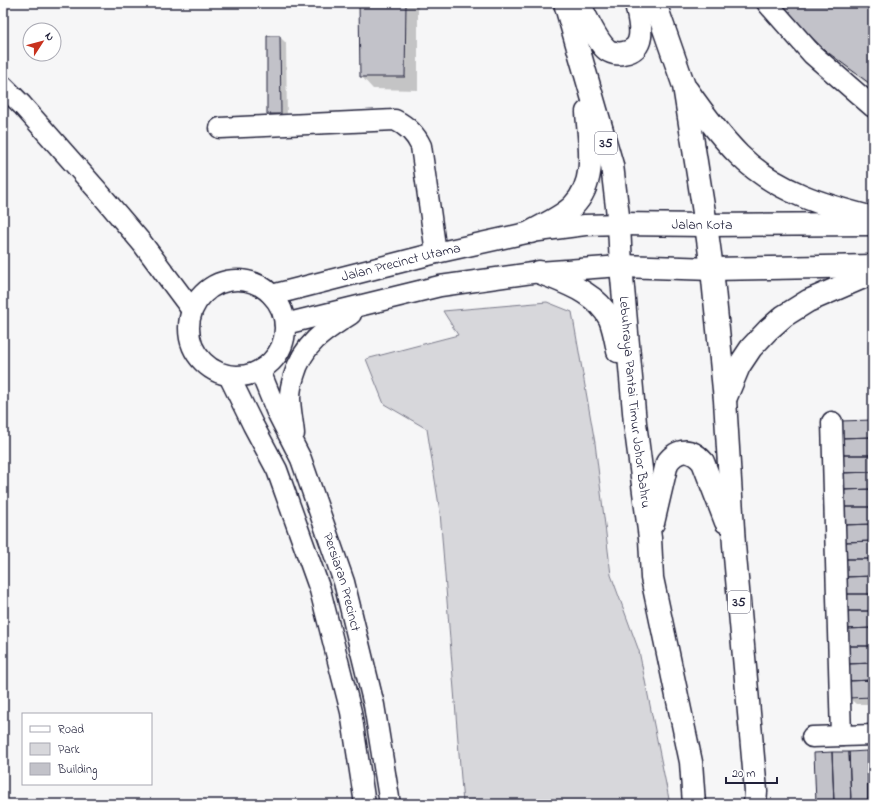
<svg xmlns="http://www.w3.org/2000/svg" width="876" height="807" font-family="'Indie Flower',sans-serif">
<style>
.green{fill:#d7d7db;stroke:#7c7c8b}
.shadow{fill:#0003}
.building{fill:#c2c2c9;stroke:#22223b}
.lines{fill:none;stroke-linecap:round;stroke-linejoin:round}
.minor-casing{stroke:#22223b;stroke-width:23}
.major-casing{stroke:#22223b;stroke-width:25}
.highway-casing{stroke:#22223b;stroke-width:25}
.minor{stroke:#fff;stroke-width:20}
.major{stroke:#fff;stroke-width:22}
.highway{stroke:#fff;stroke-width:22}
.labels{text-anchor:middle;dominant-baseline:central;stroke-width:3.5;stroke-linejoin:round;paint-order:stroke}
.shield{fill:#fff;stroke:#646476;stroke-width:1}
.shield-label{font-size:13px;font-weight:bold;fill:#22223b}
.street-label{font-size:14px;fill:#22223b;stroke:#fff}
</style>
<rect width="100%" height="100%" fill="#f6f6f7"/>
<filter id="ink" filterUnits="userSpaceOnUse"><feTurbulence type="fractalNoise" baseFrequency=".025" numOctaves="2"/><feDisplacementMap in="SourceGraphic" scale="8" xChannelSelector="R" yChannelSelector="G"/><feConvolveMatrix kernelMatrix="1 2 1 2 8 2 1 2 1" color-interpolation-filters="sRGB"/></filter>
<g filter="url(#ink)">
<path class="green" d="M547 302 572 312 595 443 611 575 639 651 670 804H463L440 512 427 429 384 404 366 359 458 335 443 311Z"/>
<path class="shadow" d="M360 3H418V90L373 89 361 76Z
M873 3V88L840 63 799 25Z
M280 37 286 43 287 120H274L268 114Z
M873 421V704H856L849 698Z
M873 752V804H818L817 803Z"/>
<path class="building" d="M359 3H406L405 77H360Z
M779 3H873V86L826 51 785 12Z
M267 36H280L281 114H267Z
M873 420V437L840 438V421Z
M873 437V455H841L840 438Z
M841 455H873V472L841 473Z
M873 472V489L842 490 841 473Z
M873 489V507H843L842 490Z
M843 507H873V524L843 525Z
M873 524V541L844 542 843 525Z
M873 541V559H844V542Z
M844 559H873V576L845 577Z
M873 576V594H845V577Z
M845 594H873V611H846Z
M846 611H873V628L846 629Z
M873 628V646H847L846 629Z
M847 646H873V663L847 664Z
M873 663V680L848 681 847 664Z
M873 680V697L848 698V681Z
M867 751H873V802H868Z
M867 751 868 802H851L849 752Z
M832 752 834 803H816L814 753Z
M832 752H849L851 802 834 803Z"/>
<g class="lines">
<g class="minor-casing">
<g id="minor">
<path d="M767 3 812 54 873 107"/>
<path d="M3 86 22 105 98 191 142 243 192 310"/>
<path d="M220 128 395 120C407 126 415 133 421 146L436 253"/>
<circle cx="237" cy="328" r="48"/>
<path id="s1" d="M272 295 436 253 531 232 585 225 619 224"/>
<path d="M285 324 440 286 539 272 621 266"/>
<path id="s2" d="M260 371 276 410 301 459 344 582 374 705 390 804"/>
<path d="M229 376 253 425 277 470 320 590 351 712 365 804"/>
<path d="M832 422 841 736"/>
<path d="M294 434C293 422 290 409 290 397 290 390 292 382 294 376 303 344 324 331 351 314"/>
<path d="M812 737 873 735"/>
</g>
</g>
<g class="major-casing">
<g id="major">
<path id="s3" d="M619 224 706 225 873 224"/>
<path d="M621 266 712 269 873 266"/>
</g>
</g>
<g class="highway-casing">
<g id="highway">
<path id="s4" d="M565 3 612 165 619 224 621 266 635 423 650 538 652 578 691 762 694 804"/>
<path d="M579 3C585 15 596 40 606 49 610 53 618 54 623 53 649 49 639 20 636 3"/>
<path d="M655 3 684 86 706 225 712 269 725 400 734 545 756 791 755 804"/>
<path d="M687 90C703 113 719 135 739 155 775 191 825 206 873 218"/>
<path d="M531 232C545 224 562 217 573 206 598 181 589 143 587 112"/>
<path d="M539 272C565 283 596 292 610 319 614 329 616 341 618 351"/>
<path d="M726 397 739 366 751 348 768 330 784 316 808 301 873 273"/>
<path d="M653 523 667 463C678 448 691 448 703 462L726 522"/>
</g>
</g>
<use href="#minor" class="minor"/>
<use href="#major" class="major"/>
<use href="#highway" class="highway"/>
</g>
</g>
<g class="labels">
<g class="shield">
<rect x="595" y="132" width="22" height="22" rx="3"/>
<rect x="728" y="591" width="22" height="22" rx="3"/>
</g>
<g class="shield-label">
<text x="606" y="143">35</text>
<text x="739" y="602">35</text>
</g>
<g class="street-label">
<text stroke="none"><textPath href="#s3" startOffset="83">Jalan Kota</textPath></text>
<text stroke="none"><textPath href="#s1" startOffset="133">Jalan Precinct Utama</textPath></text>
<text stroke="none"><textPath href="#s4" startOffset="407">Lebuhraya Pantai Timur Johor Bahru</textPath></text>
<text stroke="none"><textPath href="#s2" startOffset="227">Persiaran Precinct</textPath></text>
</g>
</g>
<rect width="876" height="807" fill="none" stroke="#fff" stroke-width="16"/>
<rect x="8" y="8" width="860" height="791" fill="none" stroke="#22223b" stroke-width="1.5" filter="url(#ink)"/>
<rect x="22" y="713" width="130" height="72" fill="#ffffff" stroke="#a7a7b1"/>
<rect x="30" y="726" width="20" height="6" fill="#ffffff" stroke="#a7a7b1"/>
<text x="58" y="733" font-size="12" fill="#22223b">Road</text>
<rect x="30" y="743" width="20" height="12" fill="#d7d7db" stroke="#a7a7b1"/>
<text x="58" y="753" font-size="12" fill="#22223b">Park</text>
<rect x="30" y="763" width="20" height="12" fill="#c2c2c9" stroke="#a7a7b1"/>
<text x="58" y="773" font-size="12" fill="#22223b">Building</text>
<g transform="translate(42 42) rotate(54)"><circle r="19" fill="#ffffff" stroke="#a7a7b1"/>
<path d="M0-3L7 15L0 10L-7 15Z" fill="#c8321e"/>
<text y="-6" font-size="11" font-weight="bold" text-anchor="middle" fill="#22223b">N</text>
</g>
<path d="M726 777v6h51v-6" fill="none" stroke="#22223b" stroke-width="2"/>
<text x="732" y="777" font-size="12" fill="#22223b" stroke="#ffffff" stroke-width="3" paint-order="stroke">20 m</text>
</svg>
